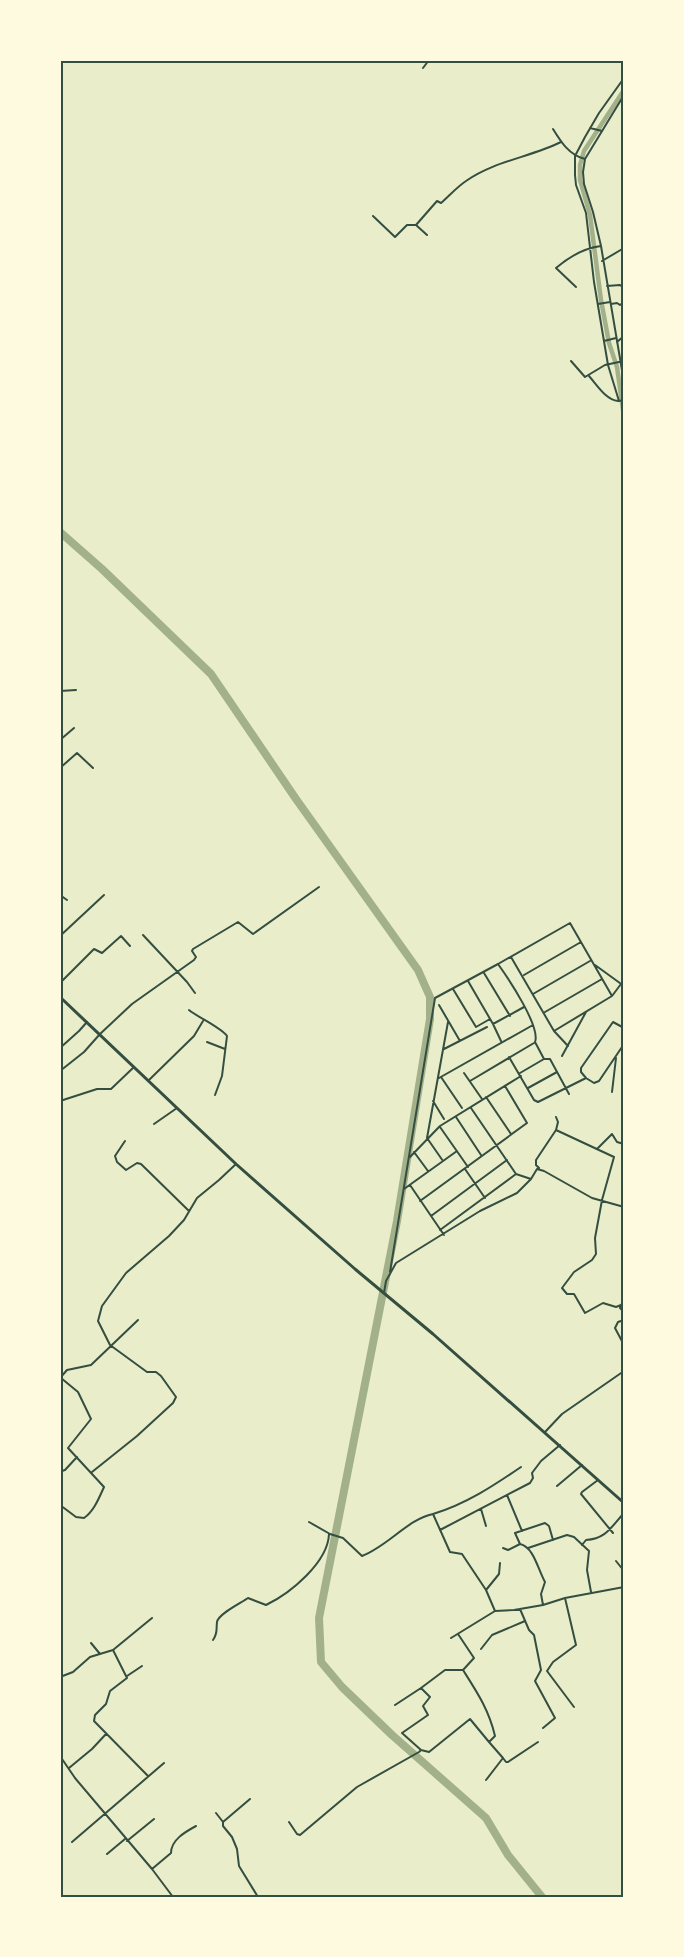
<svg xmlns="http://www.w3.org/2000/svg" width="684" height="1957" font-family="Roboto,sans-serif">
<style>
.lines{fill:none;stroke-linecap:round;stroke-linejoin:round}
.canal{stroke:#a3b18a;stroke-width:4.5}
.river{stroke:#a3b18a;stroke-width:8}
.minor{stroke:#344e41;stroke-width:2}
.tertiary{stroke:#344e41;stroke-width:3}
.neatline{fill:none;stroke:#344e41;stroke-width:2}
</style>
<rect width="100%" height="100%" fill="#e9edc9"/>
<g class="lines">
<path class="canal" d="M624 90 584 151 580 165V180L590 215 601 300 609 343 617 367 624 417"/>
<path class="river" d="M60 532 102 569 211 674 296 799 418 970 430 997V1019L397 1221 319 1618 321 1662 342 1687 392 1735 486 1818 508 1855 542 1897"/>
<path class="minor" d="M423 68 429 60
M624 78 599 113 585 137 575 156V175L576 185 586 213 594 282 608 365 619 401 624 400
M624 95 585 159 583 172 584 184 593 212 601 246 624 382
M590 128 602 131
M553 129C561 142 569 155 585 159
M373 216 395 237 407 225H416L437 201 441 203C449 196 457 187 466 181 494 161 531 157 561 142
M416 225 427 235
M602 261 624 248
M607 286 620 285 624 288
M576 287 556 268C569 257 584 248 601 246
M598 304 610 302
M611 304 617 303 620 305 624 302
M604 341 616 338
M617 342 624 336
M571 361 585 377 605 365 619 362
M589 376C597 385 606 400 618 401
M60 691 76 690
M60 740 74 728
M60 768 77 753 93 768
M60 778 62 777
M60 895 67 900
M143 935 187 982 195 993
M60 936 104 895
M511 957 554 1031 568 1046
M498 964 570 923 612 996
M595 965 624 986
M484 973 510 1016
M524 975 581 942
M468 981 493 1024 501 1041
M60 983 94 949 102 953 121 936 130 946
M453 989 476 1027 490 1019
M533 994 590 961
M439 1005 460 1041
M189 1010C199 1018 220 1027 227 1036L222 1076 215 1095
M545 1012 602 979
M493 1024 524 1007
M554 1031 612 996 621 984
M207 1042 225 1049
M60 1048 79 1031 87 1022
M444 1049 487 1027
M562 1056 586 1012
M509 1057 534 1100 538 1102 586 1078 594 1083 599 1081 624 1044
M60 1071 84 1052 100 1034 132 1004 194 960 196 957 192 951 193 949 238 922 253 934 319 887
M464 1073 482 1099
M520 1073 544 1059
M441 1077 462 1108
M439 1078 533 1025
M586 1078 581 1072V1068L613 1022 624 1028
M149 1080 194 1036 203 1021
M470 1081 534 1043
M528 1088 557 1072
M612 1092 616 1058
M486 1097 511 1134
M60 1101 97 1089H111L134 1067
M433 1101 444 1119
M471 1108 516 1174
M456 1117 481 1155
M556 1117 558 1122 556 1130 614 1157 602 1200 595 1238 596 1254 592 1260 574 1272 562 1288 567 1294H574L585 1313 603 1303 616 1307 621 1305
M154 1124 177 1108
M440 1127 468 1167
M125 1141 115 1156 117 1162 126 1170 137 1163 141 1164 189 1211
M597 1149 612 1134 617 1142 624 1144
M414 1152 428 1171
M410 1157 440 1126 521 1076
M443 1161 427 1138 448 1022
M539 1168 536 1165V1160L556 1130
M465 1169 485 1198
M410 1185 444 1235
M404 1189 457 1151
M420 1201 527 1123 505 1086
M431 1216 507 1160
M440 1230 516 1174 531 1179
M390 1272 435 998 498 964C508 978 541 1027 535 1042L544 1059H550L569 1094
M384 1293 386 1281 396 1263 480 1211 517 1193 531 1179 537 1169 544 1171 592 1198 624 1207
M624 1299 620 1308 624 1312
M624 1320 618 1322 615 1328 624 1345
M60 1378 67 1370 91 1365 138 1320
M545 1432 562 1414 624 1371
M60 1469 62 1471 65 1470 77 1457
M92 1472 137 1436 173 1403 176 1397 161 1376 156 1372H147L110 1345 98 1321 102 1306 126 1273 169 1236 184 1220 197 1198 219 1180 236 1164
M598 1480 582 1492 581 1494 613 1533
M557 1486 582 1465
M507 1495 522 1531
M60 1505 76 1517 84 1518C94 1511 99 1498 104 1487L68 1448 91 1419 78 1392 61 1378
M481 1509 486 1526
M433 1514C466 1504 493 1486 521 1467
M309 1522 330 1534 343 1538 362 1556C388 1546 408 1519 433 1514L450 1552 462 1554 486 1590 495 1611
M440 1530 530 1483 533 1478 532 1473 541 1461 560 1445
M582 1545 586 1540C606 1539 611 1527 624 1513
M503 1548 508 1550 520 1544
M528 1548 567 1535 574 1537 589 1551 587 1570 591 1592
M616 1561 624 1571
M486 1590 499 1574 500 1563
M565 1598 576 1645 553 1662 547 1671 574 1707
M543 1605 541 1594 545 1582C538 1570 534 1547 520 1544L515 1533 545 1523 549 1526 553 1540
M520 1609 529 1630 534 1635 541 1670 535 1681 555 1718 543 1728
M458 1634 474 1658 463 1670C477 1692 489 1710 495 1736L489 1742 503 1758 486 1780
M451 1638 495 1611 514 1610 543 1605 565 1598 624 1587
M213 1640C218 1633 216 1630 217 1622 218 1614 241 1603 248 1598L266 1605C291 1593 328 1562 329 1534
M91 1643 100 1654
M481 1649 492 1635 525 1621
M113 1650 127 1678 110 1691 106 1704 95 1715 94 1721 148 1776
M127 1676 142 1666
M60 1677 73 1672 90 1657 113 1650 152 1618
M395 1705 421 1688
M421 1750 429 1752 470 1719 489 1742
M60 1756 75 1778 152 1869 173 1897
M503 1758 506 1762H508L538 1742
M69 1768 92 1749 106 1734
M216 1813 223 1822V1826L232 1837 237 1849 239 1866 258 1897
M223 1822 250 1799
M289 1822 297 1834 300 1835 357 1787 419 1752 421 1750 402 1733 428 1715 423 1706 430 1697 421 1688 445 1670H463
M127 1841 154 1819
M72 1842 164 1763
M107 1854 125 1839
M152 1869 171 1853C171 1840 185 1832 196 1826"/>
<path class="tertiary" d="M60 997 236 1164 355 1269 433 1334 624 1503"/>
</g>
<rect width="684" height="1957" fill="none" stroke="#fefae0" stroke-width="123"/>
<rect x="62" y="62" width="560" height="1834" class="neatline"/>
</svg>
